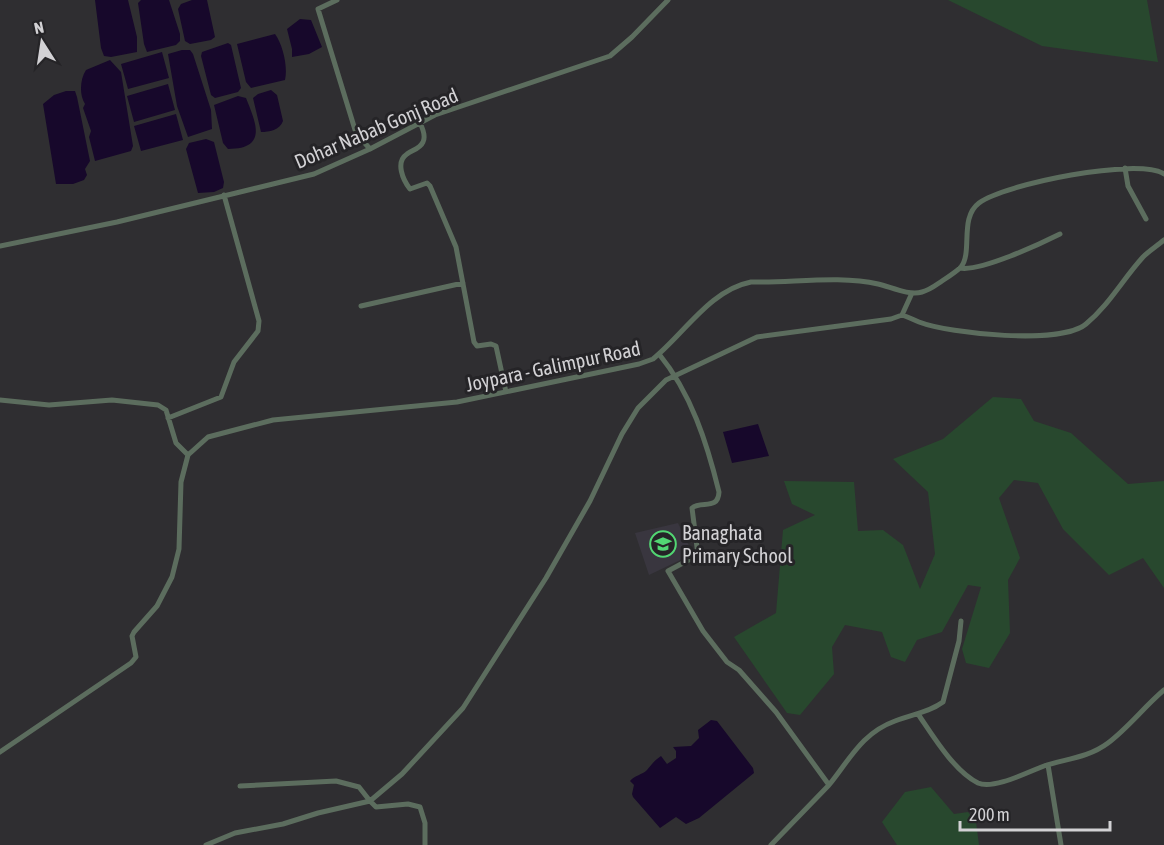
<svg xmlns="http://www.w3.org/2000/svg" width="1164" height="845" font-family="'Asap Condensed',sans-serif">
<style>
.built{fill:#39363f}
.green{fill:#28482e}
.water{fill:#17082b}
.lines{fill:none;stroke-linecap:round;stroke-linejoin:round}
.minor{stroke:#5c6d5e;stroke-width:5}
.labels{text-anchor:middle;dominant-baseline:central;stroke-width:6;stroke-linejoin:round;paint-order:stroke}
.street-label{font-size:20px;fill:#d2d1d4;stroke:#252427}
.poi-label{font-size:20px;fill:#d2d1d4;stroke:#252427;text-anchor:start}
</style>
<rect width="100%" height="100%" fill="#2f2e31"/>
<path class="built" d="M678 523 693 554 649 575 635 533Z"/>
<path class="green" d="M948 0H1147L1158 62 1042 46Z
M993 397 1021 399 1034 421 1071 433 1128 484 1164 481V588L1143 558 1109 575 1063 529 1038 483 1014 480 999 498 1020 558 1008 580 1010 633 989 668 966 663 962 649 981 587 968 585 942 632 917 640 905 662 891 657 882 632 845 625 832 647 834 674 800 715 787 713 734 637 776 613 783 530 815 515 792 504 784 481 854 482 858 531 883 530 903 545 920 589 935 554 928 492 893 459 943 439Z
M931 787 954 814 968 812 976 822 979 845H897L882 822 905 792Z"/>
<path class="water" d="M95 0H128L137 37V52L111 57 104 56 101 48Z
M141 0H169L180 34V41L176 45 147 52 144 44 138 3Z
M192 0H207L215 37 211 40 190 44 185 41 178 9 181 4Z
M300 19 311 20 322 47 309 54 292 57V49L287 29Z
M275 34C283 45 288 67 285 80L251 88 246 82 237 44Z
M228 43 231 45 241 88 238 92 215 98 211 95 201 56 202 52Z
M182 50H190L193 54 211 110 212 129 188 137 177 106 168 54Z
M162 52 169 78 128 89 121 64Z
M110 60 121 72 133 146 131 151 95 161 89 137 91 131 83 108 85 104C79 95 80 79 86 70Z
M168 84 175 110 134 122 127 96Z
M271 90 277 95 283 121C280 130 269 132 261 132L253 98 258 94Z
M66 91H75L77 97 90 161 85 169 87 175 84 180 73 184H56L43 104 54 95Z
M238 96 246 98C256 123 268 149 228 149L223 143 214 105Z
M176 114 183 140 141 151 134 126Z
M206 139 214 142 224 182 223 188 214 192 198 193 186 149 189 143Z
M758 424 769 456 732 463 723 432Z
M711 720 717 721 753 768 754 773 699 818 686 824 676 817 660 828 633 797 632 794 634 785 630 781C635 775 642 775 647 770 652 764 655 760 661 756L667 764 676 758V751L673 747 691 746 699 738 698 730Z"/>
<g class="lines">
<path class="minor" d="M337 0 318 9 356 133 370 149
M420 123C423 129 426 136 423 142 420 149 412 150 407 154 395 162 403 180 410 189L427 183 430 186 456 247 474 342 477 346 491 344 496 346 506 392
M1125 168 1128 186 1146 219
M0 246 117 222 314 174 370 149 435 115 610 56 632 37 668 0
M960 268C980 272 1040 244 1060 234
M361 306 463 283
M902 315C908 317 914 320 919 322 950 334 1061 345 1086 324 1109 305 1123 279 1143 257 1149 251 1157 246 1164 240
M659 354C691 393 707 443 719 492 718 511 701 500 692 508L698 555 668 571 703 631 727 662 739 670 776 712 829 785 771 845
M0 400 49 405 112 400 158 405 166 410 176 443 188 455
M168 418 221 397 234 362 258 331 259 321 224 195
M188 455 208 437 273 420 457 402 639 364 653 359C684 334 710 290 751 282 791 283 840 275 878 284 891 287 909 296 922 292 930 290 936 285 942 281 948 277 956 272 961 267 973 252 959 218 979 203 1004 184 1138 157 1164 174
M918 714C933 736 954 771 978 783 993 790 1028 772 1044 766 1065 759 1088 758 1108 743 1128 728 1144 707 1164 690
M0 752 131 663 136 657 132 636 134 632 157 606 172 577 179 549 181 482 188 455
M1048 765 1061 845
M829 785C850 759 862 733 895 721 912 714 928 713 943 702L959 641 961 621
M240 786 336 781 359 787 370 801 402 774 463 708 546 578 590 501 622 434 638 408 666 380 757 337 891 319 902 315 912 293
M206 845 235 833 283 824 318 813 370 801 376 807 408 804 420 807 425 823V845"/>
</g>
<defs>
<g id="school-ring" transform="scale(1.35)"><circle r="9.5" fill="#252427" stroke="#52d673" stroke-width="1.5"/><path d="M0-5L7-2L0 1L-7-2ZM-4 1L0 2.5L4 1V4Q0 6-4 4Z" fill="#52d673"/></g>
</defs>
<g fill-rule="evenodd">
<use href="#school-ring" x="663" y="544"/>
</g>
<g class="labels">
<g class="street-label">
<text transform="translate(376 128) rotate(-23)">Dohar Nabab Gonj Road</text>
<text transform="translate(553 366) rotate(-12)">Joypara - Galimpur Road</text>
</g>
<g class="poi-label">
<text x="682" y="532">Banaghata<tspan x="682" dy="23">Primary School</tspan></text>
</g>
</g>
<g transform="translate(42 42) rotate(348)" stroke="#252427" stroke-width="4.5" paint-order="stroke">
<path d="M0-4.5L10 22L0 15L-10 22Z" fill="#d2d1d4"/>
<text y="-9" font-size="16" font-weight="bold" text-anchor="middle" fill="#d2d1d4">N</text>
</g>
<path d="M960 821v9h150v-9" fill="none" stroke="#d2d1d4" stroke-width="3"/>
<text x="969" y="821" font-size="18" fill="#d2d1d4" stroke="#252427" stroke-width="4.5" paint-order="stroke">200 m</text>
</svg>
